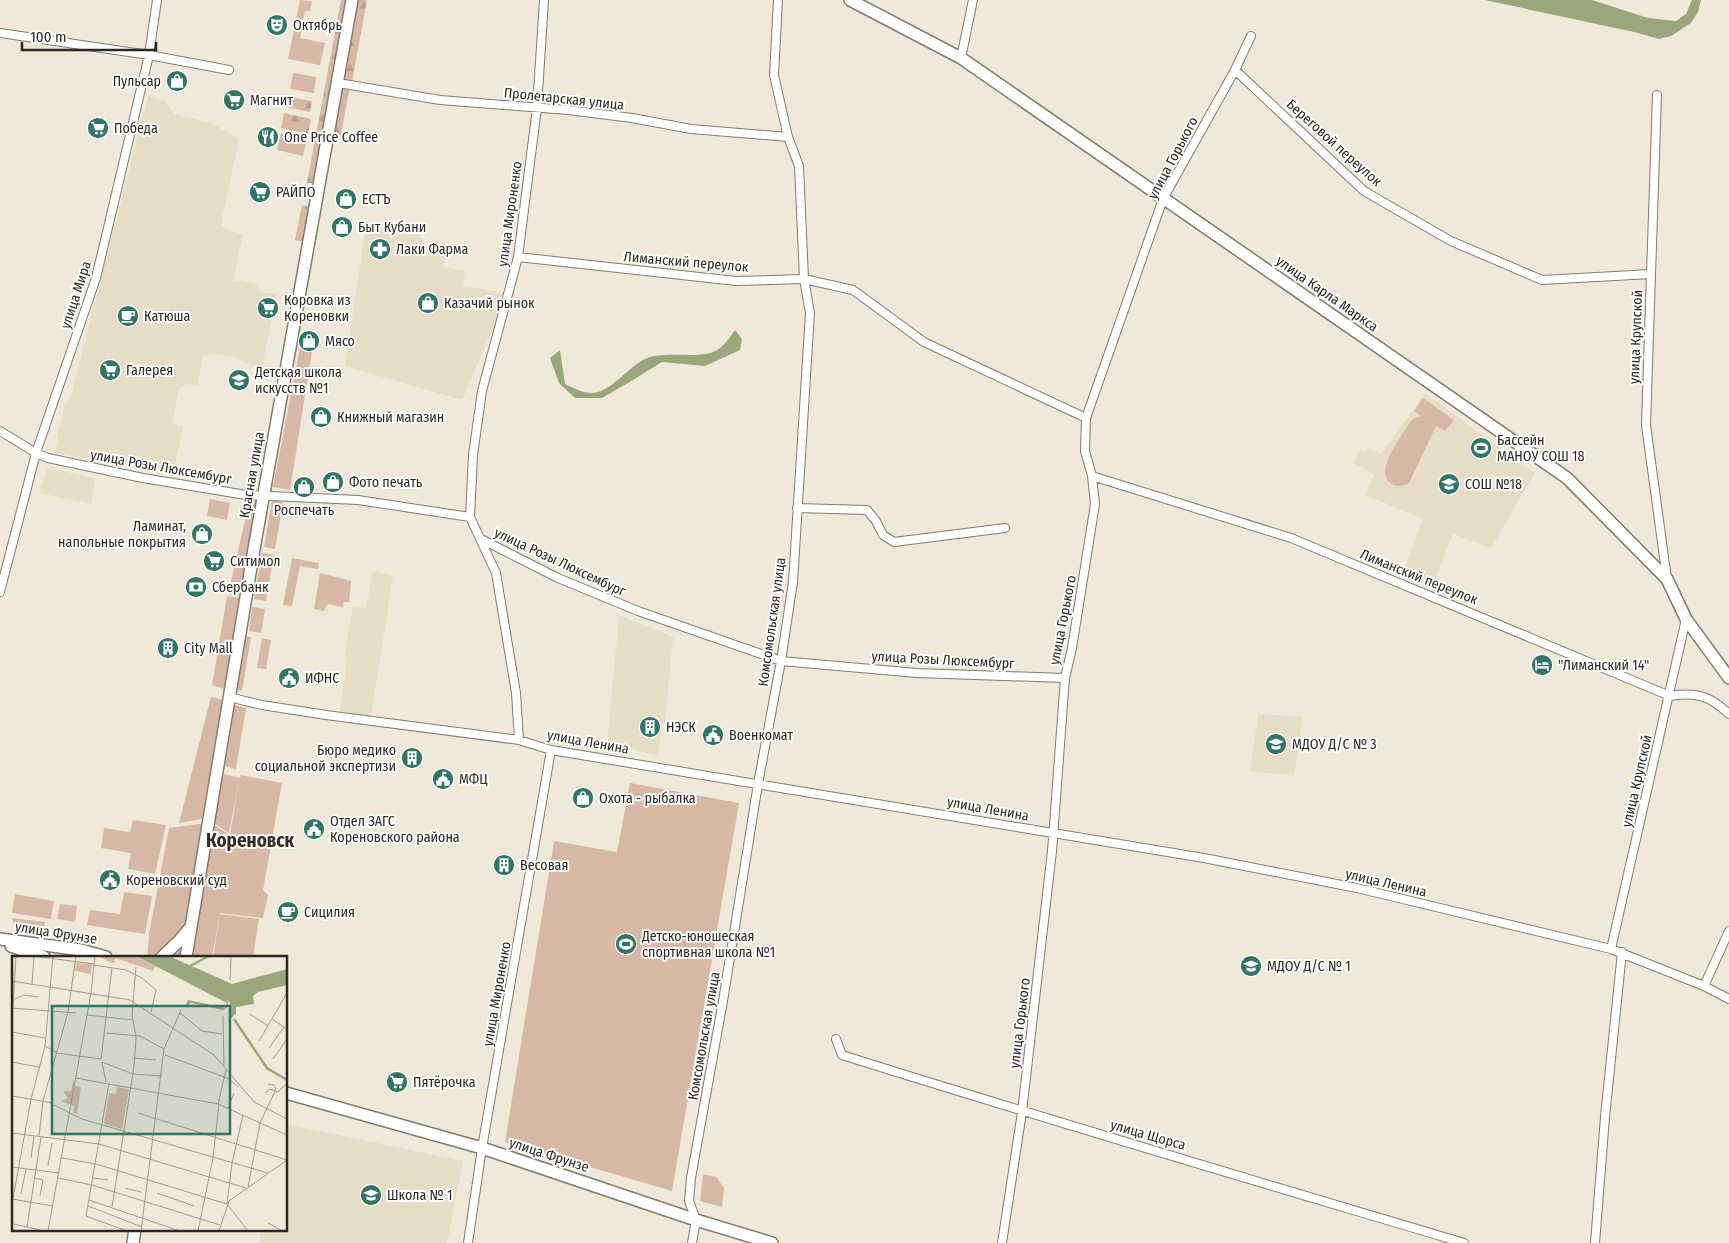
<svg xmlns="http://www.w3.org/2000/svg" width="1729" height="1243" font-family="'Fira Sans Condensed',sans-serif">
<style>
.built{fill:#e7ddc6}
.green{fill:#d7b8a6}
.forest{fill:url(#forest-firs)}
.water{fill:#99a77b}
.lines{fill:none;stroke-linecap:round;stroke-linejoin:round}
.street-casing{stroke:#827c6d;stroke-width:10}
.secondary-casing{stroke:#827c6d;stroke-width:14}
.street{stroke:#fff;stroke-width:8}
.secondary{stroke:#fff;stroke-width:11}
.labels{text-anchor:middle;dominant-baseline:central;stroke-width:4;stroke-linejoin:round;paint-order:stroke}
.poi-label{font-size:14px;fill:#2b2822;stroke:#fff;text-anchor:start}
.street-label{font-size:14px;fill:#2b2822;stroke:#fff}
.district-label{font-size:19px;font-weight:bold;fill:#322d20;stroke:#fff}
.inset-river{fill:none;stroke:#99a77b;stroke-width:2.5}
.inset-road{fill:none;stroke:#a19c90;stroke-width:1}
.view{fill:#327566;fill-opacity:0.15;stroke:#327566;stroke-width:2.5}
.inset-edge{fill:none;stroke:#2b2822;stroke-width:2.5}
</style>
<defs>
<pattern id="forest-firs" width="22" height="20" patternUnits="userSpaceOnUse" patternTransform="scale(1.25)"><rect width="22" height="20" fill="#d7b8a6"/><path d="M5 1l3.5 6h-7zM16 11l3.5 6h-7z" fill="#b99e8f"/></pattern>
</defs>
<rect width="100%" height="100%" fill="#f0e9d9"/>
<path class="built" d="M148 96 165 101 175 114 211 123 239 139 221 225 229 231 243 234 233 282 242 280 255 283 261 292 277 294 262 367 244 363 234 357 213 354 203 356 198 385 187 384 179 389 172 424 183 426 173 475 55 453 59 429 66 402 71 399 73 387Z
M366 225 418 233 425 246 446 248 444 267 465 271 463 286 504 293 500 313 462 400 345 366Z
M1425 393 1535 473 1491 548 1453 534 1432 587 1402 575 1423 519 1366 495 1374 474 1353 463 1360 450 1365 452 1368 448 1381 454Z
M47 468 95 478 91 504 39 493Z
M373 571 393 576 371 717 340 711 347 657 344 656 353 606 366 608Z
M619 615 673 637 665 723 662 724 658 755 607 745Z
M1258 714 1303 717 1294 776 1250 771Z
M286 1124 463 1161 447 1243H259L261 1229H286Z"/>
<path class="green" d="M300 0 312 1 310 11H305L300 38 325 43 320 65 288 59Z
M293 73 316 77 314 93 290 89Z
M281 133 307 138 303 156 277 150Z
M301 342 313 345 290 490 273 487Z
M1423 398 1454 420 1445 431 1436 426 1409 483C1402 486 1396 488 1390 483 1374 470 1402 436 1410 422L1414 418 1421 416 1414 411Z
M210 499 230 503 227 520 207 516Z
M250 499 258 500 239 596 228 594Z
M272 500 283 502 275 549 264 547Z
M262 553 274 555 266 601 254 599Z
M292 558 319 563 318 569 300 566 292 606 283 605Z
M320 573 351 581 349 602H344L343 607 327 604 324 611 314 609Z
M227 596 239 598 225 689 212 685Z
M252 607 265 609 261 633 249 631Z
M245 636 251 637 242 691 236 690Z
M262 638 271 640 266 669 257 668Z
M211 697 224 700 202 819 179 823Z
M235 705 246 708 236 769 225 766Z
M224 774 240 778 241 775 282 783 263 890 268 895 263 918 220 913 212 957H147L149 934 169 828 198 824 214 825 230 835 239 781 229 833 214 823Z
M630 783 739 803 672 1191 505 1142 554 841 617 852Z
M133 820 166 825 155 874 128 869 131 853 101 848 104 828 130 832Z
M124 892 152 896 145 934 87 925 90 910 120 914Z
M15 894 54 901 51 919 12 913Z
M60 904 77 906 75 922 57 919Z
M220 914 259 919 253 957H213Z
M12 918 45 922 42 936 22 933 15 929Z
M703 1174 716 1177 724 1188 722 1207 700 1201Z"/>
<path class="forest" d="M341 0H348L315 183H307Z
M358 0H367L352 82 342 80Z
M342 89 349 90 340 140 333 139Z
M288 97 312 101 310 112 287 107Z
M284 113 311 119 308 134 281 128Z
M302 205 310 207 303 242 295 240Z"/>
<path class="water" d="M1485 0H1592L1648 18 1676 21 1686 14 1692 0H1701L1698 12 1691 23 1671 36 1659 39 1634 32Z
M735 330 742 339 740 350 705 366 662 362 628 383 602 398H575L559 383 550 358 560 350 565 384C574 388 584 394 594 393 611 391 630 366 645 359 668 349 702 362 720 348 726 343 731 336 735 330Z"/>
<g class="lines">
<g class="street-casing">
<path id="street" d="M0 33 149 55 229 70
M961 58 973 0
M1235 70 1364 191 1451 241 1542 280 1651 274
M338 83 440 100 568 110 632 118 691 129 788 137
M1657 95 1646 425 1667 579
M518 257 736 281 804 279 853 290 924 342 1086 418
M0 431 36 453 48 458 143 478 246 495 358 500 470 517
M1092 476 1291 538 1670 696C1696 692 1709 695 1729 714
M797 508 867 510 876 521 883 535 894 542 1005 528
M481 539 558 578 638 611 781 661 917 673 1065 678
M0 592 36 453 96 278 149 55 157 0
M229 697 262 705 326 715 519 740 551 750 1204 858 1357 888 1611 949 1704 986 1729 999
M519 740 516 693 496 573 470 517 473 455 482 391 518 257 537 108 544 0
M1611 949 1686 619
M1704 986 1729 931
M836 1039 842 1055C1048 1120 1256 1181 1464 1243
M468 1243 482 1148 551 750
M692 1243 696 1220 689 1201 691 1178 723 1001 758 784 781 661 793 582 810 313 804 279 799 166 788 137 774 75 778 0
M1002 1243 1022 1112 1052 851 1065 678 1072 648 1095 504 1092 476 1085 451 1086 418 1163 199 1235 70 1251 36
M1595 1243 1605 1117 1622 952"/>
</g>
<g class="secondary-casing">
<path id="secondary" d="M850 0 961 58 1567 478 1667 579 1686 619 1729 678
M0 939 81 950 106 957
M11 946 44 957
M162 957 179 941 190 928
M186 957 254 549 352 0
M286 1093 482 1148 696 1220 772 1243
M133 1243 135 1229"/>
</g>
<use href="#street" class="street"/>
<use href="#secondary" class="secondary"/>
</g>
<defs>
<g id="theatre-disc" transform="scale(1.125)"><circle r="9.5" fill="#327566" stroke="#fff"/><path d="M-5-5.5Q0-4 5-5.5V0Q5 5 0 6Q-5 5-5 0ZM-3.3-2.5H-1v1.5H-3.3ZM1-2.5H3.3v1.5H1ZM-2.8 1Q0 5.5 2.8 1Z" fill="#fff"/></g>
<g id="shop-disc" transform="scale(1.125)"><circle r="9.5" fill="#327566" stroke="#fff"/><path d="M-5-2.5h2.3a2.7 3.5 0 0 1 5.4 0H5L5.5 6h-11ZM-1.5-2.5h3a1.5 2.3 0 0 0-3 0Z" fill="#fff"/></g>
<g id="supermarket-disc" transform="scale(1.125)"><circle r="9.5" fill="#327566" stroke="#fff"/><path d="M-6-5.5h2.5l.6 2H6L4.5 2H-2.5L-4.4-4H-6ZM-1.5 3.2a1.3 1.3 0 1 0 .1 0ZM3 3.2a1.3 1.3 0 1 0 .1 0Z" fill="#fff"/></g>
<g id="restaurant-disc" transform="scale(1.125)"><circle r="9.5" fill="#327566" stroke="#fff"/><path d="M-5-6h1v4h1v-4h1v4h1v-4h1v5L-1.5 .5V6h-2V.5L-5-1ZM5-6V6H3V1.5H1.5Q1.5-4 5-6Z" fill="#fff"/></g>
<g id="pharmacy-disc" transform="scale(1.125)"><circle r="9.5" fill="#327566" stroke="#fff"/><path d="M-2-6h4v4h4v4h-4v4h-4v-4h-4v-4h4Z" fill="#fff"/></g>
<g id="cafe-disc" transform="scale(1.125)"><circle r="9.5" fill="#327566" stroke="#fff"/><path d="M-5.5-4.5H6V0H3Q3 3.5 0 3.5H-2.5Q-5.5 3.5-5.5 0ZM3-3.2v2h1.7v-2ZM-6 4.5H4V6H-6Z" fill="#fff"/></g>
<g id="school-disc" transform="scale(1.125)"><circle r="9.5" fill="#327566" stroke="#fff"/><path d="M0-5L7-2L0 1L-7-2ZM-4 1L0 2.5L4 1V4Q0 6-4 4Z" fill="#fff"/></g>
<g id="stadium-disc" transform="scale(1.125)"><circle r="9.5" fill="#327566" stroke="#fff"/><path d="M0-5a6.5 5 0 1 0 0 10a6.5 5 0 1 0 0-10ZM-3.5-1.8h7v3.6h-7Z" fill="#fff"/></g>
<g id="bank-disc" transform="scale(1.125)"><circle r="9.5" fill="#327566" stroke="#fff"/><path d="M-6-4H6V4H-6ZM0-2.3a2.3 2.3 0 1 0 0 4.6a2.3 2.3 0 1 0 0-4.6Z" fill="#fff"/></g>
<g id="building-disc" transform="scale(1.125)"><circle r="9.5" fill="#327566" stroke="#fff"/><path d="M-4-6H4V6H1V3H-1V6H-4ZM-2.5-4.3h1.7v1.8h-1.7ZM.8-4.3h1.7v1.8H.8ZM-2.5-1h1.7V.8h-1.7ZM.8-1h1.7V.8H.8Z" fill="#fff"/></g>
<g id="hotel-disc" transform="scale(1.125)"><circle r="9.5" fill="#327566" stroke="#fff"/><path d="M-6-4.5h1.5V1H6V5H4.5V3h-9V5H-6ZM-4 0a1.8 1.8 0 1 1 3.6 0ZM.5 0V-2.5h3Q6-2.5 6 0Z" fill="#fff"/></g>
<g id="civic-disc" transform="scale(1.125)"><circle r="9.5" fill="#327566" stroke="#fff"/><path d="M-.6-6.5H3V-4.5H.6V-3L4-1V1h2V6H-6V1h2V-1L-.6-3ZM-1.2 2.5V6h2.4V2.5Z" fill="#fff"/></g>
</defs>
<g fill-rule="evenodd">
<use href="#theatre-disc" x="277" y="25"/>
<use href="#shop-disc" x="177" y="81"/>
<use href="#supermarket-disc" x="234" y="100"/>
<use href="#supermarket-disc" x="98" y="128"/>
<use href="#restaurant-disc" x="268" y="137"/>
<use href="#supermarket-disc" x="260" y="192"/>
<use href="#shop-disc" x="346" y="199"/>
<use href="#shop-disc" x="342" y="227"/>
<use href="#pharmacy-disc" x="380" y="249"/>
<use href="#shop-disc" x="428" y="303"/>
<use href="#supermarket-disc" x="268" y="308"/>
<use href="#cafe-disc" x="128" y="316"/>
<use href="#shop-disc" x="309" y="341"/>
<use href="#supermarket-disc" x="110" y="370"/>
<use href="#school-disc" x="239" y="380"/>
<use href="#shop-disc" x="321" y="417"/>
<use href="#stadium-disc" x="1481" y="448"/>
<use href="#shop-disc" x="333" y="482"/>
<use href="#school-disc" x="1449" y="484"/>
<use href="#shop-disc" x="304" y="487"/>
<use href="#shop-disc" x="202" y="534"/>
<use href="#supermarket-disc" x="214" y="561"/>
<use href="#bank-disc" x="196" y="587"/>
<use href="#building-disc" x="168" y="648"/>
<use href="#hotel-disc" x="1542" y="665"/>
<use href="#civic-disc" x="289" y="678"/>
<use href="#building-disc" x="650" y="727"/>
<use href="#civic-disc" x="713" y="735"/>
<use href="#school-disc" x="1276" y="744"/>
<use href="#building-disc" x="412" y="758"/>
<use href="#civic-disc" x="443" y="779"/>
<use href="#shop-disc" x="583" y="798"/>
<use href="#civic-disc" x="314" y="829"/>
<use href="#building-disc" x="504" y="865"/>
<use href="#civic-disc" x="110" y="880"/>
<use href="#cafe-disc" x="288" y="912"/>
<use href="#stadium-disc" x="626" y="944"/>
<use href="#school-disc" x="1251" y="966"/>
<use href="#supermarket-disc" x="397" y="1082"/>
<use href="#school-disc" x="371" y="1195"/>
</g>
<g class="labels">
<g class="poi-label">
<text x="293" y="25">Октябрь</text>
<text x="161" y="81" text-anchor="end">Пульсар</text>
<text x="250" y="100">Магнит</text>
<text x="114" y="128">Победа</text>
<text x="284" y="137">One Price Coffee</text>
<text x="276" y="192">РАЙПО</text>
<text x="362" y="199">ЕСТЪ</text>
<text x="358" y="227">Быт Кубани</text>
<text x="396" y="249">Лаки Фарма</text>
<text x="284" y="300">Коровка из<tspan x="284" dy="16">Кореновки</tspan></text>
<text x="444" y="303">Казачий рынок</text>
<text x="144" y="316">Катюша</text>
<text x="325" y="341">Мясо</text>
<text x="126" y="370">Галерея</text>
<text x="255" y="372">Детская школа<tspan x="255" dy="16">искусств №1</tspan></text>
<text x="337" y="417">Книжный магазин</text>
<text x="1497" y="440">Бассейн<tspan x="1497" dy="16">МАНОУ СОШ 18</tspan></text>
<text x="349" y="482">Фото печать</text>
<text x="1465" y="484">СОШ №18</text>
<text x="304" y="510" text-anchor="middle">Роспечать</text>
<text x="186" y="526" text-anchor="end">Ламинат,<tspan x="186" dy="16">напольные покрытия</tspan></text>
<text x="230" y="561">Ситимол</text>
<text x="212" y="587">Сбербанк</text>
<text x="184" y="648">City Mall</text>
<text x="1558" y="665">"Лиманский 14"</text>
<text x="305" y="678">ИФНС</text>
<text x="666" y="727">НЭСК</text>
<text x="729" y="735">Военкомат</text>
<text x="1292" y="744">МДОУ Д/С № 3</text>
<text x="396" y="750" text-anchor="end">Бюро медико<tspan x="396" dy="16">социальной экспертизи</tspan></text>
<text x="459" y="779">МФЦ</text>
<text x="599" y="798">Охота - рыбалка</text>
<text x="330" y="821">Отдел ЗАГС<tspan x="330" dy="16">Кореновского района</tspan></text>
<text x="520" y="865">Весовая</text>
<text x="126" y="880">Кореновский суд</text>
<text x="304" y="912">Сицилия</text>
<text x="642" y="936">Детско-юношеская<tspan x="642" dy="16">спортивная школа №1</tspan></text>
<text x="1267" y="966">МДОУ Д/С № 1</text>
<text x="413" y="1082">Пятёрочка</text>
<text x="387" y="1195">Школа № 1</text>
</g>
<g class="street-label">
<text transform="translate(564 99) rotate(6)">Пролетарская улица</text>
<text transform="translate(1334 143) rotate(42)">Береговой переулок</text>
<text transform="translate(1173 158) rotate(-62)">улица Горького</text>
<text transform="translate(510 214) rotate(-82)">улица Мироненко</text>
<text transform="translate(686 262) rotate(5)">Лиманский переулок</text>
<text transform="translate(1327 294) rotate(35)">улица Карла Маркса</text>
<text transform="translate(76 295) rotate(-72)">улица Мира</text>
<text transform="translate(1636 337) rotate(-88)">улица Крупской</text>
<text transform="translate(161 467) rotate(10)">улица Розы Люксембург</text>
<text transform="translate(252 475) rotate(-80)">Красная улица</text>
<text transform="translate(560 562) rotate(25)">улица Розы Люксембург</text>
<text transform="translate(1419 577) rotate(22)">Лиманский переулок</text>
<text transform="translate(1063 620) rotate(-79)">улица Горького</text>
<text transform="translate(772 622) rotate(-82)">Комсомольская улица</text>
<text transform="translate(943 660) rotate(3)">улица Розы Люксембург</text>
<text transform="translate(588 742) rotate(10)">улица Ленина</text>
<text transform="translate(1637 781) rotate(-77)">улица Крупской</text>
<text transform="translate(988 809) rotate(10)">улица Ленина</text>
<text transform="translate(1386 883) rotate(13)">улица Ленина</text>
<text transform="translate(56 933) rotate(9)">улица Фрунзе</text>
<text transform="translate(497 994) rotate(-80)">улица Мироненко</text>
<text transform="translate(1020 1023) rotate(-83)">улица Горького</text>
<text transform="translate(704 1036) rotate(-80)">Комсомольская улица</text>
<text transform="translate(1148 1135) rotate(16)">улица Щорса</text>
<text transform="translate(549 1155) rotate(18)">улица Фрунзе</text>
</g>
<g class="district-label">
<text x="250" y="840">Кореновск</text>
</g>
</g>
<g transform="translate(12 956)">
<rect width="275" height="275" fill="#f0e9d9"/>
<path d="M88 0H123L143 10 141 15 103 2 102 7 97 6ZM64 7 80 8 79 18 63 15ZM62 122 63 130 69 131 65 158 61 156 62 150 49 145 56 142 51 135H59ZM105 131 117 133 110 173 92 168 97 137 104 138Z" fill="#d7b8a6"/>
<path d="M124 0H157L220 28 275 13V29L246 36 241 40 242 48 224 51V58L219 62 218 47 214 43 216 46V50L211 54 179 47 173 51 176 44 213 52 215 47Z" fill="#99a77b"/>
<path class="inset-river" d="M178 10 197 0M222 63 255 112 275 124"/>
<path class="inset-road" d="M22 0 82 8M82 9 114 14 130 22 144 34 139 56M218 24 219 0M0 25 118 44 202 99 242 146 275 163M20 28 22 0M79 37 83 0M3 43 12 39 27 41M1 51 4 0M0 52 64 57M168 57 190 75 210 78M238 58 256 70M75 59 121 64M211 60 212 110M260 63 275 73M0 76 33 82M94 77 128 80 152 93M247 85 275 37M33 90 45 97 89 103M257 92 272 71M153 99 215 122 227 131M122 102 144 104M89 103 100 12M261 103 275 83M0 106 27 111M90 106 121 118 150 120M90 106 94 126M64 122 206 148 275 179M97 127 74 260 115 275M253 137 258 133 266 136 273 129M0 140 41 147M38 147 70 163 256 217M206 148 214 114M216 152 222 137M126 157 275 204M0 177 87 188 234 232M27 180 31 145 56 56 64 0M19 202 22 180M50 202 84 208 215 248 220 207 231 159M36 209 40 187M0 211 47 217M23 222 31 224 28 240M46 222 80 229 208 269M81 222 96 224M236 231 248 167 264 133 262 129 256 128M113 232 129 236M145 237 182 250M9 238 14 213M0 243 41 250M77 244 168 275M0 248 19 143 33 90 41 0M215 248 236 275M76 250 130 271M100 251 122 110 124 82 120 58 124 11M256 267 270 275M2 268 32 275M15 271 29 181M36 275 79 37M129 275 152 93 169 54M186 275 201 202 207 148M207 275 217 245 275 204"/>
<path class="view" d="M40 50H218V178H40Z"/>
<rect width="275" height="275" class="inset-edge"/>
</g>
<path d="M22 42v8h134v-8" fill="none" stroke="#2b2822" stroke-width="2.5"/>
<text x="30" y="42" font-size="15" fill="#2b2822" stroke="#ffffff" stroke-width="4" paint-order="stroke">100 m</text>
</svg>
